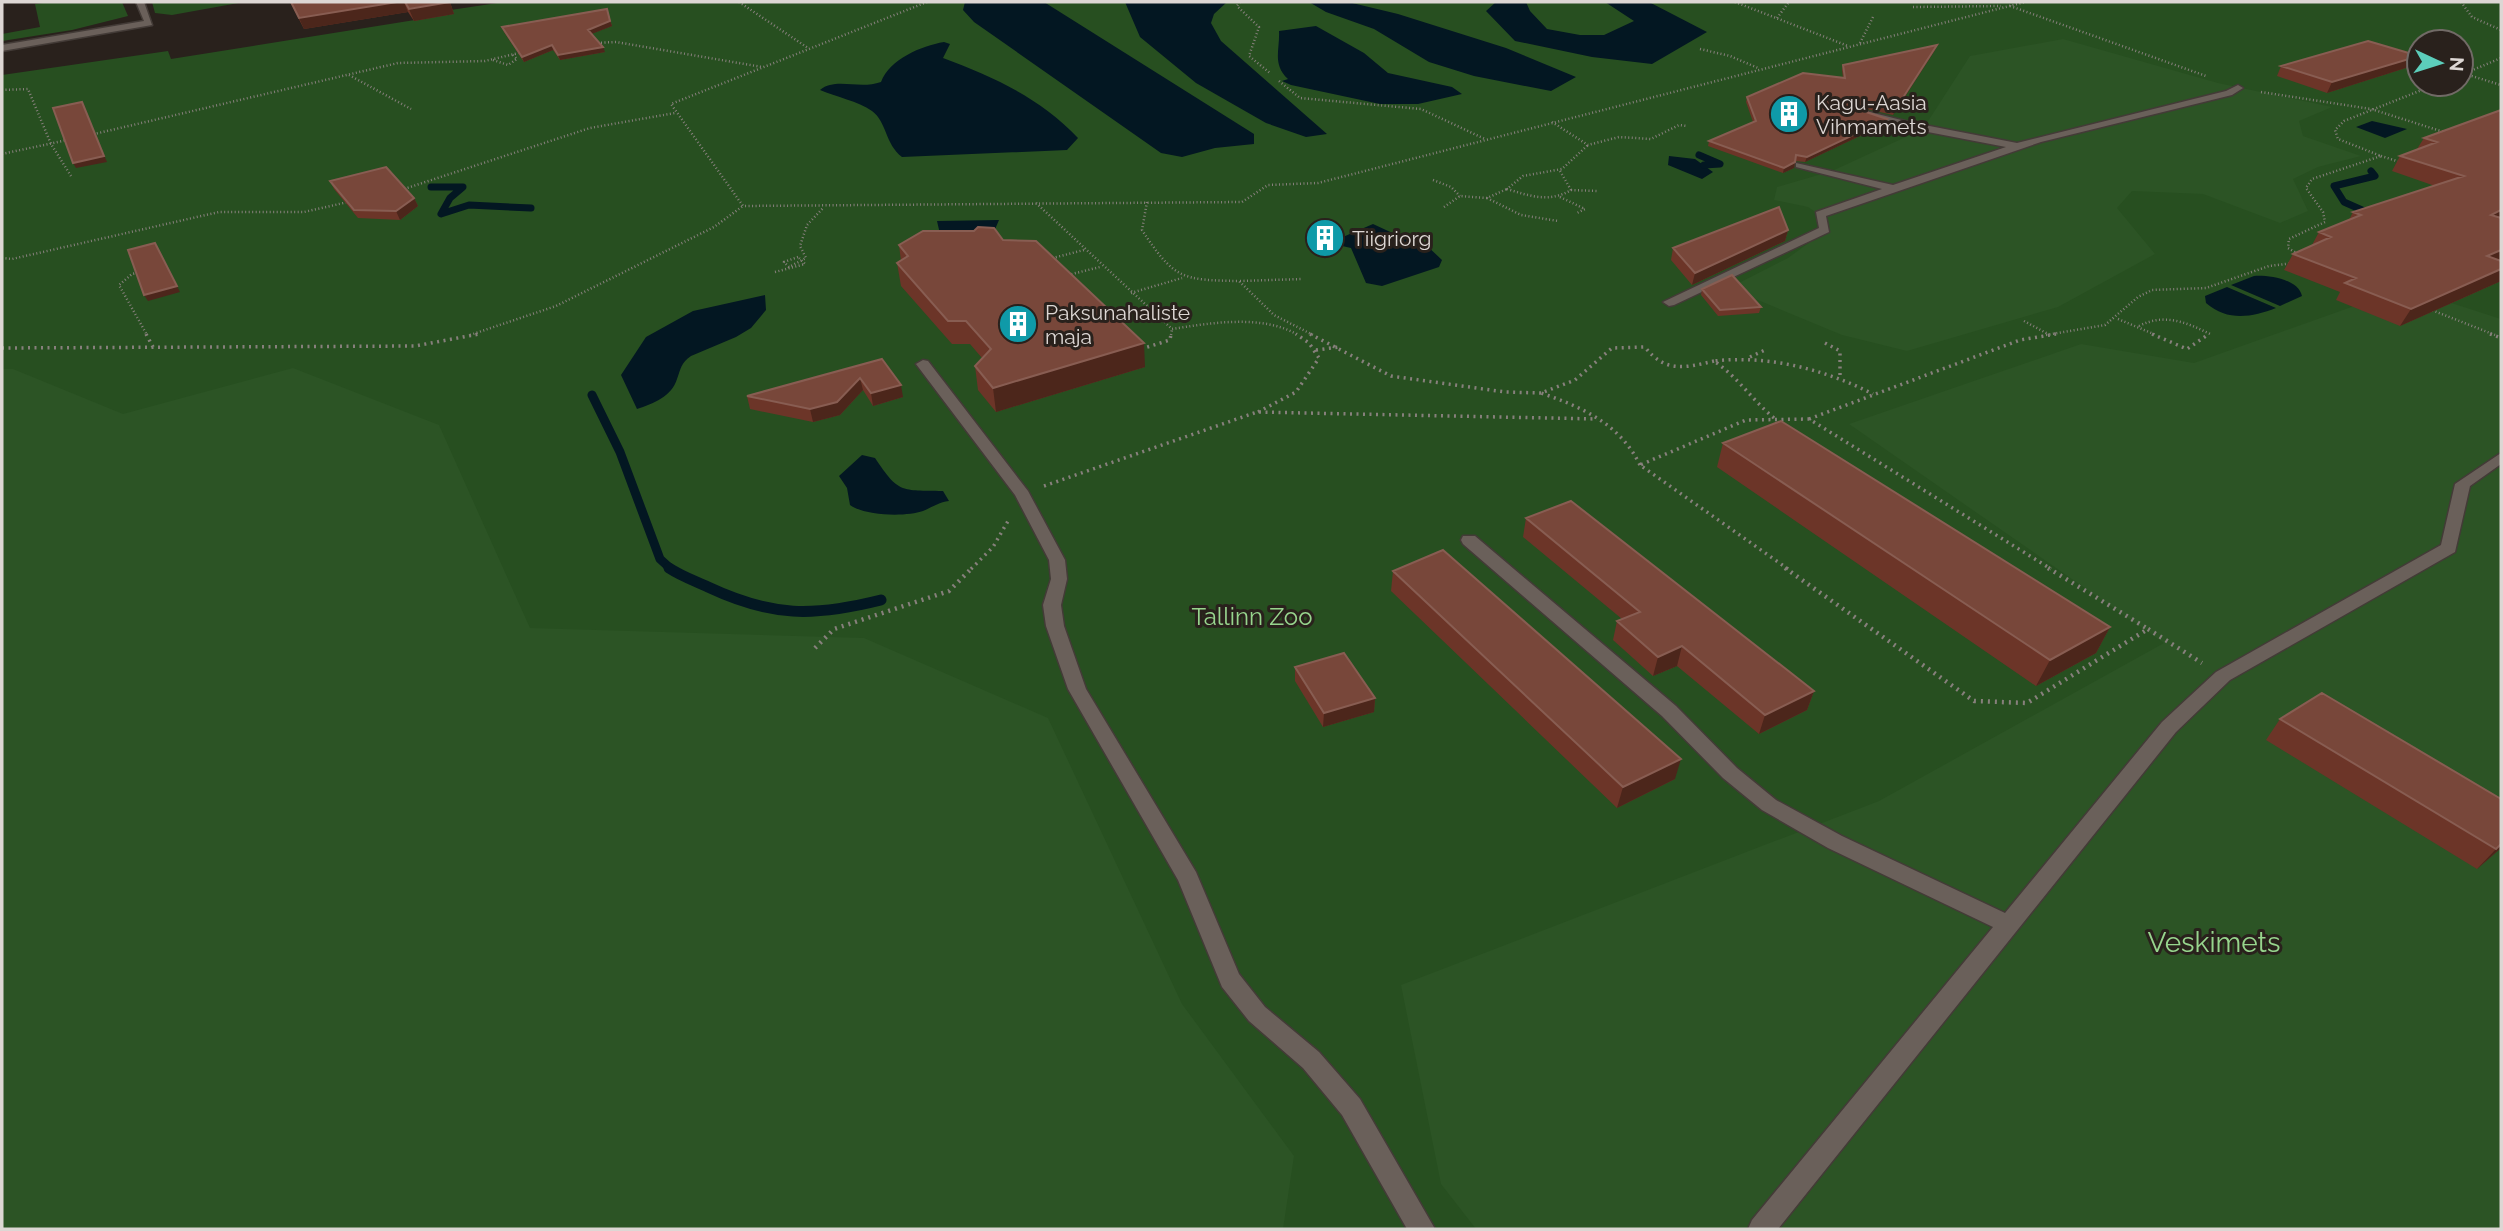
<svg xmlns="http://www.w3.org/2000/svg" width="2503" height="1231" font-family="Raleway,sans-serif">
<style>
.green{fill:#274f20;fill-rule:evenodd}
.forest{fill:#2c5425}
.water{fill:#031722}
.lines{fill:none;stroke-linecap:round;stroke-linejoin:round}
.stream-far2{stroke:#031722;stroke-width:7}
.stream-far1{stroke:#031722;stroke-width:9}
.stream{stroke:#031722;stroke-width:11}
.service-casing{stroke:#433b37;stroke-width:3}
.path-far2{stroke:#87807c;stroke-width:2.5;stroke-dasharray:1 2.5;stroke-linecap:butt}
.path-far1{stroke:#87807c;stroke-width:3.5;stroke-dasharray:2 4.5;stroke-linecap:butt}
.path{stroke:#87807c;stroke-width:4.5;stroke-dasharray:2 5;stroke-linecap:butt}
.service{fill:#6a605a;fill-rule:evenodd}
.path-bridge{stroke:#87807c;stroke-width:2.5;stroke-dasharray:1 2.5;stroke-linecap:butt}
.wall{fill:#6c3528}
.shaded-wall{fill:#4c261b}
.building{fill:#78473a;stroke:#885d52;stroke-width:2}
.labels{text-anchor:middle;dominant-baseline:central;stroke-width:6;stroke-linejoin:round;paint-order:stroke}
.far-poi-label{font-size:21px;fill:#ddd7d4;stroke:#29211c;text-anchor:start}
.park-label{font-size:24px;fill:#97d58d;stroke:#29211c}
.near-park-label{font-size:28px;fill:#97d58d;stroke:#29211c}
</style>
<rect width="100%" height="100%" fill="#29211c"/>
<path class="green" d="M51 2H122L128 16 72 30 2 41V34L40 27 35 4Z
M152 2H244L172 15 155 13Z
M504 2H2501V1229H2V75L168 51 171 59 446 15 444 11ZM2419 42H2461V84H2419Z"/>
<path class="forest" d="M2063 39 2218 83 2332 107 2299 121 2303 136 2361 156 2318 167 2293 179 2308 211 2280 223 2203 194 2132 191 2117 208 2155 254 2058 307 1907 351 1842 335 1729 288 1788 258 1821 234 1817 213 1808 207 1774 200 1777 187 1832 171 1923 129 1970 56Z
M2405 288 2501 319V1229H1476L1441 1184 1401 985 1879 801 2164 643 1849 424 2081 344 2194 363Z
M293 368 439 425 530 628 864 638 1048 718 1182 1004 1294 1156 1283 1229H2V369H13L123 414Z"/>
<path class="water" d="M965 2H1044L1254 134V144L1215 148 1182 157 1161 153 974 22 963 10Z
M1125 2H1227L1214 14 1211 23 1221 41 1327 134 1306 137 1266 123 1196 83 1140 37Z
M1309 2H1348L1398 14 1506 48 1576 77 1551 91 1474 76 1429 62 1374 29 1326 12Z
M1496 2H1526L1530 11 1547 29 1580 35H1604L1634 21 1605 2H1649L1707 32 1652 64 1592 57 1515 41 1486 11Z
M1316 26 1364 53 1388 73 1452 87 1462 94 1418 104H1380L1291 85 1282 81 1288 79C1272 64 1280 50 1279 31Z
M944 42 950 44 943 58C994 77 1040 98 1078 138L1067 150 902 157C885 144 887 122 872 111 858 101 836 97 820 90 836 77 859 90 881 82 890 59 921 46 944 42Z
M2372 121 2407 129 2385 138 2356 127Z
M1669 156 1695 159 1713 172 1702 179 1668 165Z
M999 220 993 234H940L937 221Z
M1373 224 1399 236 1424 243 1442 260 1439 267 1382 286 1366 283 1351 248 1329 243Z
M2254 276C2269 275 2298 279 2302 296L2280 306 2231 285Z
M2227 287 2276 308C2252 317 2228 322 2206 303L2205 296Z
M765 295 766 310 751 328 736 337 691 356C681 363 681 368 677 379 672 396 653 404 637 409L621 375 646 337 693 311Z
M862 455 875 458C899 494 901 490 943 491L949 501C939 502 933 507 923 511 906 517 865 516 850 505L847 488 839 476Z"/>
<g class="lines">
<path class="stream-far2" d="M1699 155 1720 164 1704 165
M2371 171 2375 176 2334 186 2344 202 2371 214
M431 187H463L450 198 441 214 469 205 531 208"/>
<path class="stream-far1" d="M592 395 620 452 660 559 671 569"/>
<path class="stream" d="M669 568C681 576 695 581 708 587 772 617 813 617 881 600"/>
<g class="service-casing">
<path id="service" d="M136 2H144L152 25 2 51V45L144 21Z
M2238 85 2243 88 2232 95 2041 142 1826 216 1829 232 1674 305 1669 306 1663 302 1819 228 1816 212 1882 189 1796 167V163L1893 185 2006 147 1907 128 1862 114V110L1909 122 2017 143 2226 91Z
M923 360 928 361 1028 491 1065 560 1067 579 1061 605 1064 626 1086 689 1196 872 1239 974 1265 1007 1319 1052 1360 1099 1435 1229H1407L1342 1115 1303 1068 1249 1021 1222 987 1178 880 1068 689 1046 626 1043 605 1051 579 1049 560 1015 495 916 364Z
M2501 453V464L2470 486 2455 552 2230 680 2176 732 1778 1229H1748L1752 1220 1993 927 1828 848 1762 810 1723 778 1662 716 1463 544 1461 540 1463 536H1475L1676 706 1737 768 1776 800 1842 836 2005 913 2162 722 2216 672 2441 545 2455 484Z"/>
</g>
<path class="path-far2" d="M739 2 808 48
M927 2 671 104 743 206 1242 202 1268 185 1318 183 2025 2
M1240 2 1237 6 1259 27 1249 56 1270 73
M1735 2 1848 46
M2461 2 2472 17 2501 30
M2010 6 2206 76
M1913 7 2001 6
M1777 18 1789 2
M594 43 616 42 762 67
M1860 43 1873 17
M1700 49 1730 56 1758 68
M493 60 508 65 517 59 513 55
M2465 74 2501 85
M349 75 411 109
M2461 75 2501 58
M1279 81 1300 98 1421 109 1485 139
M2 90 28 89 51 144 71 176
M2261 92 2371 109 2447 133
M1552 122 1588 145 1619 137 1651 139 1679 125 1687 126
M90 135 398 63 485 61 523 52
M2 154 67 140
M2381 156 2400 162
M1560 171 1571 190C1549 203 1530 196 1507 189L1523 176 1562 169 1588 145
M1433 180 1451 187 1460 196
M401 190 590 128 675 113
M1571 190 1597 191
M1560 197 1585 209 1577 213
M1487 198 1521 215 1558 221
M1147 202 1142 230C1174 279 1181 280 1239 281L1274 315 1313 335
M1036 203 1172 329C1210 323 1263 314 1298 335
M1444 207 1460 196 1487 198 1507 189
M2298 254 2288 248 2289 239 2325 222 2323 212 2306 188 2312 179 2381 156 2338 139 2335 130 2344 121 2437 84
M798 257 784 262 789 267 806 258 800 246 807 225 824 207
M2 258 12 259 219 212H304L348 202
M1049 259 1084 250
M141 272 132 274 119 285 147 335
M1068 275 1100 267
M1240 281 1302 279
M1131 293 1182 278
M2429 309 2495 335
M2118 319 2156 335
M2024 321 2048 334
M2139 326C2164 313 2186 322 2210 334L2208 335
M470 335 556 306 714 227 743 206
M1171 335 1172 329
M2046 335 2105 325 2138 297 2152 290 2206 288 2269 266 2294 263"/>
<path class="path-far1" d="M146 334 153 347
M1310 334 1391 376 1505 392 1541 393
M2152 334 2187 349 2209 334
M2490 334 2501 338
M1825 343 1840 351V377
M2 348 415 346 479 334
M1141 349 1170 340 1171 334
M1316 350 1339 347
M1750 357 1765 350
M1258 412 1296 392 1319 358 1309 343 1296 334
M1774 418C1751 399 1739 378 1714 361 1768 355 1824 369 1873 394
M1809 419 2020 340 2056 334
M1640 465C1620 424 1582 407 1541 393L1575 380 1612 348 1645 347C1665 373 1685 368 1714 361
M1044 486 1257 412 1597 419
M971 569 993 547 1008 521
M1788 569 1640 465 1746 420 1809 419 2051 569"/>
<path class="path" d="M1785 568 1974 701 2027 703 2148 629
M2048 568 2148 629
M2148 629 2202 663
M815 648 834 629 949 591 972 568"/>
<use href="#service" class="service"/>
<path class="path-bridge" d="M775 272 805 264 798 257"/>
</g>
<path class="wall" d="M290 2H450L454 14 414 21 408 12 304 29Z
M607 9 612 26 591 34 605 52 560 60 553 50 524 62 504 32 502 27Z
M1935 50 1893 115 1862 108 1863 111 1887 119 1885 124 1805 162 1795 161 1794 168 1783 173 1708 146 1709 141 1753 122 1746 102 1747 97 1843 78 1842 70 1843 65Z
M2419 55V58L2415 65 2327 93 2277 76 2281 66Z
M2501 110V281L2400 326 2336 300 2340 292 2284 270 2293 254 2312 245 2319 232 2349 220 2353 212 2435 186 2392 171 2400 156 2417 149 2424 138Z
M330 181 414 198 418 206 400 220 358 218 334 189Z
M1788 230 1785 241 1692 285 1671 260 1673 248Z
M1003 240 1145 367 996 412 978 390 975 366 982 358 970 344H952L901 286 897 263 901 261 899 245Z
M1702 289 1761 307 1759 313 1718 316 1701 295Z
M882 359 903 397 873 406 863 390 840 415 813 422 750 409 747 396Z
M1723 443 2110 627 2096 653 2036 686 1717 467Z
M1526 518 1814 691 1807 710 1759 734 1677 666 1653 676 1613 640 1617 621 1622 619 1523 537Z
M1393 571 1675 779 1617 808 1391 591Z
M1295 667 1375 698 1374 712 1323 727 1295 681Z
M2280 719 2501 799V848L2477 869 2266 740Z"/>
<path class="shaded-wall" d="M397 2H404L408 12 304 29 299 18Z
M450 2 454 14 414 21 409 9Z
M610 21 612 26 589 35 588 30Z
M552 45 553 50 524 62 522 57Z
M1937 45 1935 50 1893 115 1895 110Z
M603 47 605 52 560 60 558 55Z
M2419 56 2415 65 2327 93 2332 82Z
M82 102 107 162 76 168 73 163Z
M1887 119 1885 124 1805 162 1807 157Z
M1795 162 1794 168 1783 173 1784 168Z
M414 198 418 206 400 220 396 211Z
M2501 210V222L2491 215Z
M1788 230 1785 241 1692 285 1695 273Z
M155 243 180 292 148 301 144 295Z
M2501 250V262L2487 256Z
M2501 269V281L2400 326 2411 309Z
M1144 343 1145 367 996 412 993 388Z
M860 378 863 390 840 415 813 422 810 409Z
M901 385 903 397 873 406 871 393Z
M2110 627 2096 653 2036 686 2050 660Z
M1682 646 1677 666 1653 676 1658 657Z
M1814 691 1807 710 1759 734 1765 715Z
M1375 698 1374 712 1323 727 1324 713Z
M1681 759 1675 779 1617 808 1623 787Z
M2501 844V848L2477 869 2496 849Z"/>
<path class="building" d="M291 2H397L299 18Z
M405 2H450L409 9Z
M607 9 610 21 588 30 603 47 558 55 552 45 522 57 502 27Z
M2368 41 2419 56 2332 82 2281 66Z
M1937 45 1895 110 1862 103 1863 111 1887 119 1807 157 1796 155 1795 162 1784 168 1709 141 1756 121 1747 97 1803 73 1845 78 1843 65Z
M82 102 104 156 73 163 53 108Z
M2501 110V210L2491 215 2501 218V250L2487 256 2501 261V269L2411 309 2345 283 2356 278 2293 254 2331 237 2319 232 2361 215 2353 212 2464 176 2400 156 2437 142 2424 138Z
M386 167 414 198 396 211 354 210 330 181Z
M1779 207 1788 230 1695 273 1673 248Z
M978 227 994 228 1003 240 1036 241 1144 343 993 388 975 366 991 349 966 321H948L897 263 908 256 899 245 923 231H974Z
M155 243 177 286 144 295 128 250Z
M1732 275 1761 307 1720 310 1702 289Z
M882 359 901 385 871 393 860 378 837 402 810 409 747 396Z
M1781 421 2110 627 2050 660 1723 443Z
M1571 501 1814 691 1765 715 1682 646 1658 657 1617 621 1640 612 1526 518Z
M1443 550 1681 759 1623 787 1393 571Z
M1344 653 1375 698 1324 713 1295 667Z
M2322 693 2501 799V844L2496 849 2280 719Z"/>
<defs>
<g id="building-disc" transform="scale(2.0125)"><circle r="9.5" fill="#0f9aa8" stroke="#29211c"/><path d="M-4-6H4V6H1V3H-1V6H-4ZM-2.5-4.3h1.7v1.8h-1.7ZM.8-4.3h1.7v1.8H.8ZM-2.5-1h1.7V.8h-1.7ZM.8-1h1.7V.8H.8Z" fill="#fff"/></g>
</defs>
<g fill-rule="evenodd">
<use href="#building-disc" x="1789" y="114"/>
<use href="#building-disc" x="1325" y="238"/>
<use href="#building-disc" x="1018" y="324"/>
</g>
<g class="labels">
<g class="far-poi-label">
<text x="1816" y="102">Kagu-Aasia<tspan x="1816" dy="24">Vihmamets</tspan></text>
<text x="1352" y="238">Tiigriorg</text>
<text x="1045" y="312">Paksunahaliste<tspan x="1045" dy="24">maja</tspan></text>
</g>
<g class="park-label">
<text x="1252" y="616">Tallinn Zoo</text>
</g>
<g class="near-park-label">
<text x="2214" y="942">Veskimets</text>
</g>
</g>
<rect width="2503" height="1231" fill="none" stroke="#ddd7d4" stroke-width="7"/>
<g transform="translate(2440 63) rotate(94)"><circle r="33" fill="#29211c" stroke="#716a66" stroke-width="2"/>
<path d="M0-5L12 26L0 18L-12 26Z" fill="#5ccebb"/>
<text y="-10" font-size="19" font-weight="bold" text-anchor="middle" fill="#ddd7d4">N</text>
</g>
</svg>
